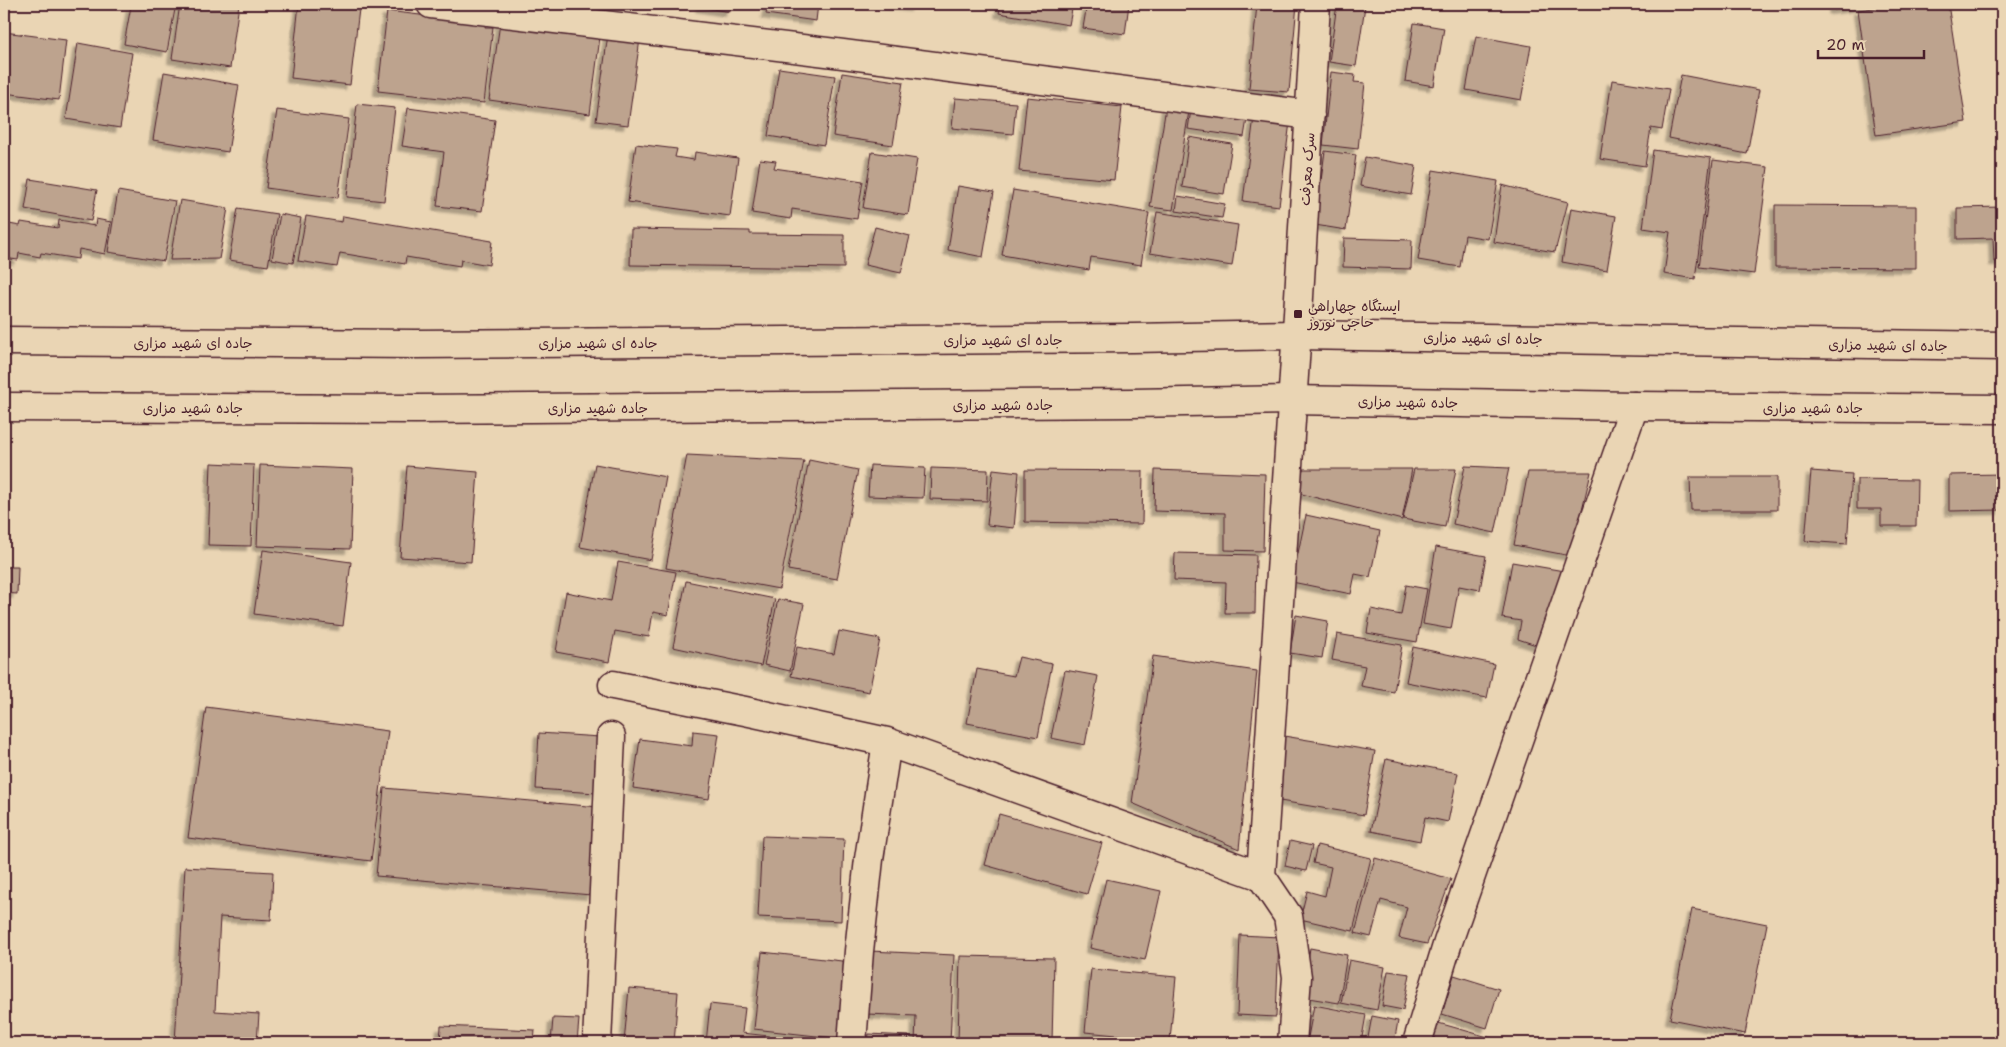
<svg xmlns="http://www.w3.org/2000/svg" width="2006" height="1047" font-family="'Shantell Sans','Playpen Sans Arabic',sans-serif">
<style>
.building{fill:#bda38e;stroke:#4a1f2b;filter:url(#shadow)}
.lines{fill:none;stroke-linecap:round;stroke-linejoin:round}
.street-casing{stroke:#4a1f2b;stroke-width:31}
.secondary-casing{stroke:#4a1f2b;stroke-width:31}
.street{stroke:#ead5b4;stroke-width:28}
.secondary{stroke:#ead5b4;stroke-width:28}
.poi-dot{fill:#4a1f2b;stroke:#ead5b4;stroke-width:2}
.labels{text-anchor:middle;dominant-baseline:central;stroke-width:4;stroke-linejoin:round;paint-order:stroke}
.street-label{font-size:14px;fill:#4a1f2b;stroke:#ead5b4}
.poi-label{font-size:14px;fill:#4a1f2b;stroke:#ead5b4;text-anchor:start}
</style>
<defs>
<filter id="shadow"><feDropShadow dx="-4.5" dy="4.5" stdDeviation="1" flood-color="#0004"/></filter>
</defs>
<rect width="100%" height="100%" fill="#ead5b4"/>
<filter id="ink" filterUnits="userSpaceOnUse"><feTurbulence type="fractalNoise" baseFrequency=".02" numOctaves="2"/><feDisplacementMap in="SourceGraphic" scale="10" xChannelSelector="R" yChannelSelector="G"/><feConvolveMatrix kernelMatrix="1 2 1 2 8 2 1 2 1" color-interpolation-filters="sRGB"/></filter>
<g filter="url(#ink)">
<path class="building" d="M137 4H176L167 52 124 44 131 6 137 7Z
M180 4H239L230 68 172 59Z
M299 4 359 9 350 85 291 78Z
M701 4H731L730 12 700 7Z
M768 4H818L816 21 766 14Z
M886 4H915V7Z
M1001 4H1073L1069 25 999 13Z
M1087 4H1129L1125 34 1083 28Z
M1257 4H1297L1289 92 1249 89Z
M1337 4 1365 6 1356 66 1329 62Z
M1833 4H1880L1834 10Z
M1905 4H1948L1966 122 1876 135 1858 10Z
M387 11 486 23 485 27H493L484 103 378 91Z
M500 23 600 37 590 114 489 100Z
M1414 23 1444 28 1434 86 1405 81Z
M4 32 66 40 59 100 4 93Z
M608 34 640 39 628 125 596 121Z
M1476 36 1531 46 1521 100 1466 90Z
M78 43 132 53 120 128 66 119Z
M779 68 835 76 824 145 768 136Z
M164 72 239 85 228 152 153 140Z
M1331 72 1355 75 1354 82 1365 83 1358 149 1323 145Z
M842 73 903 82 893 145 833 136Z
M1681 75 1759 90 1747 154 1669 138Z
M1612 80 1669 89 1662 130 1651 128 1645 166 1600 159Z
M1027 97 1122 107 1114 180 1019 171Z
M955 98 1016 103 1013 134 952 128Z
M357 104 395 108 384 201 347 197Z
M1166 107 1189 111 1173 210 1150 207Z
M408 108 495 120 482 211 437 206 444 152 402 146Z
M277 110 349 119 338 198 266 188Z
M1191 110 1247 119 1244 137 1188 129Z
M1254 117 1290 122 1279 206 1243 201Z
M1189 137 1232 144 1224 194 1182 187Z
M636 144 677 149 675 157 694 160 695 152 738 158 730 216 628 202Z
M1653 150 1711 158 1695 279 1664 274 1670 232 1643 228Z
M1325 151 1356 155 1346 230 1315 225Z
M872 152 917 159 908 215 863 208Z
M1365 157 1416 166 1411 195 1360 186Z
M760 159 776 161 774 168 863 181 857 219 792 209 791 219 752 213Z
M1713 160 1768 167 1754 274 1699 267Z
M1433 170 1498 181 1488 239 1465 235 1460 267 1418 260Z
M30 179 97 190 91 221 25 209Z
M1502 185 1568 202 1555 252 1494 242Z
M958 186 994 192 983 257 948 250Z
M1013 190 1149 213 1141 265 1091 257 1089 270 1002 255Z
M118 191 175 201 164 261 108 252Z
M1178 196 1225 204 1222 218 1176 211Z
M180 200 228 208 219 259 170 260Z
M1775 205 1916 206V268L1775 267Z
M2002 207V261H1994L1993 238 1957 239V208Z
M238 208 277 214 268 266 229 260Z
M1571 208 1616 216 1607 270 1562 262Z
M1157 212 1238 225 1232 266 1150 253Z
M280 214 301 218 293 263 272 259Z
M306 216 342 222 343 216 492 241 489 265 461 260 460 266 406 257 405 264 340 253 337 267 298 261Z
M96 219 111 222 105 254 79 249 78 259 41 253 40 257 19 253 18 260 4 258V223L20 226 21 222 58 228 59 220 95 226Z
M875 227 910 236 901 273 865 265Z
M631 229 750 231V234L844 235V268L630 265Z
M1344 238 1412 240 1411 269 1343 267Z
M687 455 804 461 779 589 666 568Z
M809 460 858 470 837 579 788 570Z
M211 463 254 465 251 546 208 545Z
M595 464 666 477 651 560 580 547Z
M260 465 353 469 350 549 257 546Z
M870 465 925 468 923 498 868 496Z
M407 466 478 472 471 562 400 557Z
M1465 466 1509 468 1495 533 1453 524Z
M931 468 988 470 987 501 930 499Z
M993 469 1019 472 1014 528 987 525Z
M1303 469H1412L1402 520 1298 493Z
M1414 469H1456L1445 527 1403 519Z
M1025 470 1143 471 1142 524 1025 522Z
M1155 470 1265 474 1263 551 1225 550V513L1154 511Z
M1811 471 1852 474 1847 544 1805 541Z
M1528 472H1591L1571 556 1514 545Z
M2002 474V510L1949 511V475Z
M1690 477H1777V510H1691Z
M1857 479 1917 480 1916 526H1881V509H1857Z
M1306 515 1380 531 1370 577 1355 574 1351 594 1292 582Z
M1436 547 1486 556 1480 590 1459 586 1451 629 1423 624Z
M263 550 351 562 343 626 254 614Z
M1175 553 1256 555 1255 613H1225L1226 582 1174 580Z
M618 562 676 572 668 615 653 612 649 637 615 631 609 662 556 652 566 592 611 601Z
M1512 562 1564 571 1539 646 1518 639 1521 621 1502 618Z
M4 567H18L17 594 4 593Z
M686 581 775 599 761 666 673 647Z
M1406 585 1427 589 1417 642 1367 633 1371 609 1401 615Z
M778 599 804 604 790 671 764 665Z
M1296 615 1328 621 1322 658 1290 653Z
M839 631 880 639 869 692 791 676 797 647 834 654Z
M1337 634 1402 645 1394 692 1361 686 1365 666 1332 660Z
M1413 647 1494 664 1487 698 1406 682Z
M1153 656 1257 671 1239 849 1132 803Z
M1019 657 1052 664 1038 737 967 723 977 669 1014 676Z
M1065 670 1098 676 1085 745 1051 738Z
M206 707 388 731 371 861 188 838Z
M693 731 719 734 709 799 633 788 640 739 692 746Z
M539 733 600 737 596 793 536 789Z
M1284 736 1375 751 1364 815 1274 800Z
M1386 759 1458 773 1448 822 1425 817 1420 841 1371 831Z
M384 788 599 807 591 895 376 876Z
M999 814 1102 843 1087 894 985 865Z
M762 836 844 839 841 921 758 917Z
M1290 841 1312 846 1306 871 1285 866Z
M1317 845 1371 858 1353 931 1300 919 1307 891 1325 896 1331 867 1313 863Z
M1375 858 1451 879 1427 944 1399 938 1407 907 1381 900 1371 937 1355 933Z
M185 867 273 872 271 920 220 917 215 1011 259 1014 257 1043H175Z
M1106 879 1161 891 1145 960 1090 948Z
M1692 909 1767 924 1745 1034 1670 1019Z
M1240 935 1279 937 1276 1017 1237 1015Z
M1310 948 1347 955 1339 1003 1302 997Z
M870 951 954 955 950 1043H915L916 1016 867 1014Z
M762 952 851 962 843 1039 754 1029Z
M960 956 1054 958 1052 1043H958Z
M1349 960 1385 967 1377 1010 1341 1003Z
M1091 969 1176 977 1170 1040 1085 1032Z
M1388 971 1410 974 1403 1010 1382 1006Z
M1454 975 1499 989 1487 1028 1442 1014Z
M629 988 678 992 674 1043H624Z
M710 1004 745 1008 742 1033 769 1036 768 1043H706Z
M1314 1005 1366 1015 1361 1043H1307Z
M1372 1016 1398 1021 1394 1043H1367Z
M553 1018 579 1019 577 1043H551Z
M1435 1022 1495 1039 1494 1043H1429Z
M441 1026 535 1030 534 1043H440Z
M869 1034 909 1036 908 1043H868Z
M1067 1041 1091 1042V1043H1067Z"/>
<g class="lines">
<g class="street-casing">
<path id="street" d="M431 4 835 53 1310 115
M613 685 745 711 887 742 1261 876
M597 1043 611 737
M852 1043 859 951 869 859 887 742
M1292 1043 1297 977 1288 916 1261 876 1298 314 1316 4
M1417 1043 1448 942 1634 406"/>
</g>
<g class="secondary-casing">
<path id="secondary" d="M4 341 416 344 1133 338 1296 335 2002 346
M4 407 416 409 1133 403 1291 400 1634 406 2002 409"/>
</g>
<use href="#street" class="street"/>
<use href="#secondary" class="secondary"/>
</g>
</g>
<rect class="poi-dot" x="1293" y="309" width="10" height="10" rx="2.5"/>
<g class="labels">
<g class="street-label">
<text transform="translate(1307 169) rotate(-86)">سرک معرفت</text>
<text transform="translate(1483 338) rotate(1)">جاده ای شهید مزاری</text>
<text x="1003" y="340">جاده ای شهید مزاری</text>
<text x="193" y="343">جاده ای شهید مزاری</text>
<text x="598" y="343">جاده ای شهید مزاری</text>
<text transform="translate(1888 345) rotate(1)">جاده ای شهید مزاری</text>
<text transform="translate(1408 402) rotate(1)">جاده شهید مزاری</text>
<text x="1003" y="405">جاده شهید مزاری</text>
<text x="193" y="408">جاده شهید مزاری</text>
<text x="598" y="408">جاده شهید مزاری</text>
<text x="1813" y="408">جاده شهید مزاری</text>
</g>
<g class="poi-label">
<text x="1308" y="306">ایستگاه چهاراهی<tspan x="1308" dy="16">حاجی نوروز</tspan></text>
</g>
</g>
<rect width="2006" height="1047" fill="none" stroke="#ead5b4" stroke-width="20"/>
<rect x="10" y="10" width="1986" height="1027" fill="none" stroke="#4a1f2b" stroke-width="2" filter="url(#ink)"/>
<path d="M1818 50v8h106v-8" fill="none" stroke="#4a1f2b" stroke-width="2.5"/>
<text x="1826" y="50" font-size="15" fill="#4a1f2b" stroke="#ead5b4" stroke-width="4" paint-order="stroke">20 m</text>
</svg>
